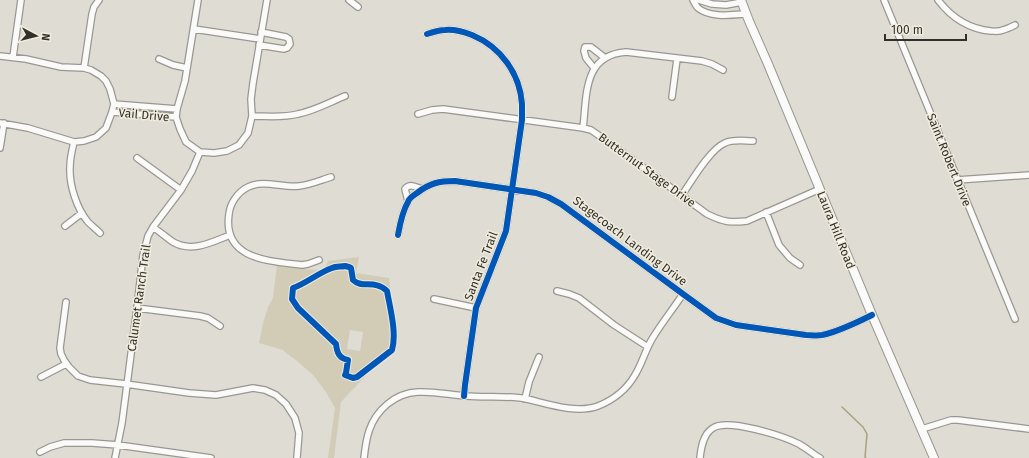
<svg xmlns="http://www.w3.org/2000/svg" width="1029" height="458" font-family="'Fira Sans',sans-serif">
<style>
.green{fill:#d2ccb7;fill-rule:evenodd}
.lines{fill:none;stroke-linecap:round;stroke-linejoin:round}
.stream{stroke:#aba07d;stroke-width:1.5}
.street-casing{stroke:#999791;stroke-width:8}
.secondary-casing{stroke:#999791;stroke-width:10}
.street{stroke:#fafaf9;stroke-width:5.5}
.secondary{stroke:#fafaf9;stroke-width:8}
.cycleway-casing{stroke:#f0ecdd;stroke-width:8}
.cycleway{stroke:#0057b8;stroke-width:6}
.labels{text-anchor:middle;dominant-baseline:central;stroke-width:3;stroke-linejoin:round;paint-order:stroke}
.street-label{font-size:12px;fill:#312f29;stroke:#f0ecdd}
</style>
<rect width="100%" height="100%" fill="#dfdcd4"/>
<path class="green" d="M359 257 356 273 389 278 391 295 398 335 396 351 370 371 341 402 334 458H328L335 408 326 392 313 375 297 361 286 353 283 350 259 343 263 323 268 307 273 298 277 264C285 266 317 272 323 269 326 267 327 264 328 261ZM350 330 363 332 360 351 347 349Z"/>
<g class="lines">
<path class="stream" d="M842 407 863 427 867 434 865 457 866 458"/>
<g class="street-casing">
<path id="street" d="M198 0 185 81 177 109 176 117 180 129 186 142 200 152 214 153 227 151 239 145 248 133 252 116 251 99 253 83 267 0
M349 0 358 7
M693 0C694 2 696 6 698 8 710 18 732 15 746 14
M699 0 712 4 726 5 742 2
M884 0 1015 319
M938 0C951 17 969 29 991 31 995 31 999 32 1003 30 1007 29 1011 27 1015 25
M194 29 260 39
M427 34C433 32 439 30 445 30 454 29 464 32 472 35 501 47 520 74 522 104 522 109 522 114 522 120L506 231 476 308 465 385 464 396
M259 45 284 49 287 48 290 44 289 39 286 37 261 32
M0 56 26 59 61 67 84 68 91 70 101 76 106 81 110 89 114 104 112 112 106 128 96 137 84 141 74 142 28 128 0 123
M13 57 21 0
M159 59 173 65 187 68
M84 68 92 14 94 7 99 0
M594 68 586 58 584 51 585 47H591L605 58
M672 97 677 59
M114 104 177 109
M112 112 176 117
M418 114 432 110 443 109 583 128 591 130 604 139 707 214C723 222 730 223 747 221L820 189
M252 116C267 116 283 118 298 114 314 111 330 102 345 96
M583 128C587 95 583 55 626 52L702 61 712 64 723 70
M74 142C72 150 70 159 70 167 69 185 77 209 88 222 92 226 96 229 100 233
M0 148 4 123
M137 158 181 190
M957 180 1029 175
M682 195C691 182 710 149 725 143 733 139 744 141 753 141
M408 201 405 189C410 183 415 187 422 189
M766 212 779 245 790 258 800 265
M65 226 82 213
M153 227C160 232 166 237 173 242 192 253 212 242 230 235
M398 235C400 224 402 212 408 202 409 198 414 195 417 193 430 183 439 181 455 181L536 193 548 197 561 204 683 294 716 318 736 325 806 335C811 335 816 336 822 335 837 332 858 322 872 315
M319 260 308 264 302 265C270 261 222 260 229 214 230 203 238 192 248 187 264 179 282 188 299 186 310 185 321 180 331 177
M557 291 569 294 579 298 614 325 648 347
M434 299 476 308
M66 302 60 348 61 354 64 360 69 367 78 376 90 380 126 384 189 393 216 395 253 388 265 390 276 395 286 404 295 418 299 433 297 458
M137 308 200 316 208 318 220 326
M41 377 66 364
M525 399 529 382 539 357
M922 429 951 420H958L1029 429
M40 452 50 447 64 443H92L118 445 211 458
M115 458 122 423 137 308 143 255 148 236 153 227 181 190 192 171 200 152
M364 458C365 449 366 440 369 431 376 410 395 393 418 392 434 391 450 395 466 396 486 398 506 395 527 399 548 404 577 414 598 406 613 400 627 389 635 375 642 364 645 351 652 339 661 324 673 309 683 294
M700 458C701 448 703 434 713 428 728 418 783 436 799 444 806 448 813 454 820 458"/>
</g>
<g class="secondary-casing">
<path id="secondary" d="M741 0 749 21 768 64 872 315 934 458"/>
</g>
<use href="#street" class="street"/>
<use href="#secondary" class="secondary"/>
<g class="cycleway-casing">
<path id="cycleway" d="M427 34C433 32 439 30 445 30 454 29 464 32 472 35 501 47 520 74 522 104 522 109 522 114 522 120L506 231 476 308 465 385 464 396
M398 235C400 224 402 212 408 202 409 198 414 195 417 193 430 183 439 181 455 181L536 193 548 197 561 204 683 294 716 318 736 325 806 335C811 335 816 336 822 335 837 332 858 322 872 315
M345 266 349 267 351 268 353 280C362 289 375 279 387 291 390 308 397 333 392 350L357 377 353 378 345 375 346 373 348 360C339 358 337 353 336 344L298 308 292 299 293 288C307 283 318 273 332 268 336 266 341 267 345 266Z"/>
</g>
<use href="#cycleway" class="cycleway"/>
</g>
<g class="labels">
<g class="street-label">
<text transform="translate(144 115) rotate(5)">Vail Drive</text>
<text transform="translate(949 160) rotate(68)">Saint Robert Drive</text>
<text transform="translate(647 170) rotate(36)">Butternut Stage Drive</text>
<text transform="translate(836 230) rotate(68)">Laura Hill Road</text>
<text transform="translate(630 241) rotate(37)">Stagecoach Landing Drive</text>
<text transform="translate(481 266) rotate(-69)">Santa Fe Trail</text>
<text transform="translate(139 298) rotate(-82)">Calumet Ranch Trail</text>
</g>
</g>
<g transform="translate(36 36) rotate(97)" stroke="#f0ecdd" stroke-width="3" paint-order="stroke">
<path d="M0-3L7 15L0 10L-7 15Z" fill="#312f29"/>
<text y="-6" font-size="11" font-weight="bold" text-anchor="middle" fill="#312f29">N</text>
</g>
<path d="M885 34v6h81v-6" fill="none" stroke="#312f29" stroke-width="2"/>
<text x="891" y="34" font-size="12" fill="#312f29" stroke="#f0ecdd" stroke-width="3" paint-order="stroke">100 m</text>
</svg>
